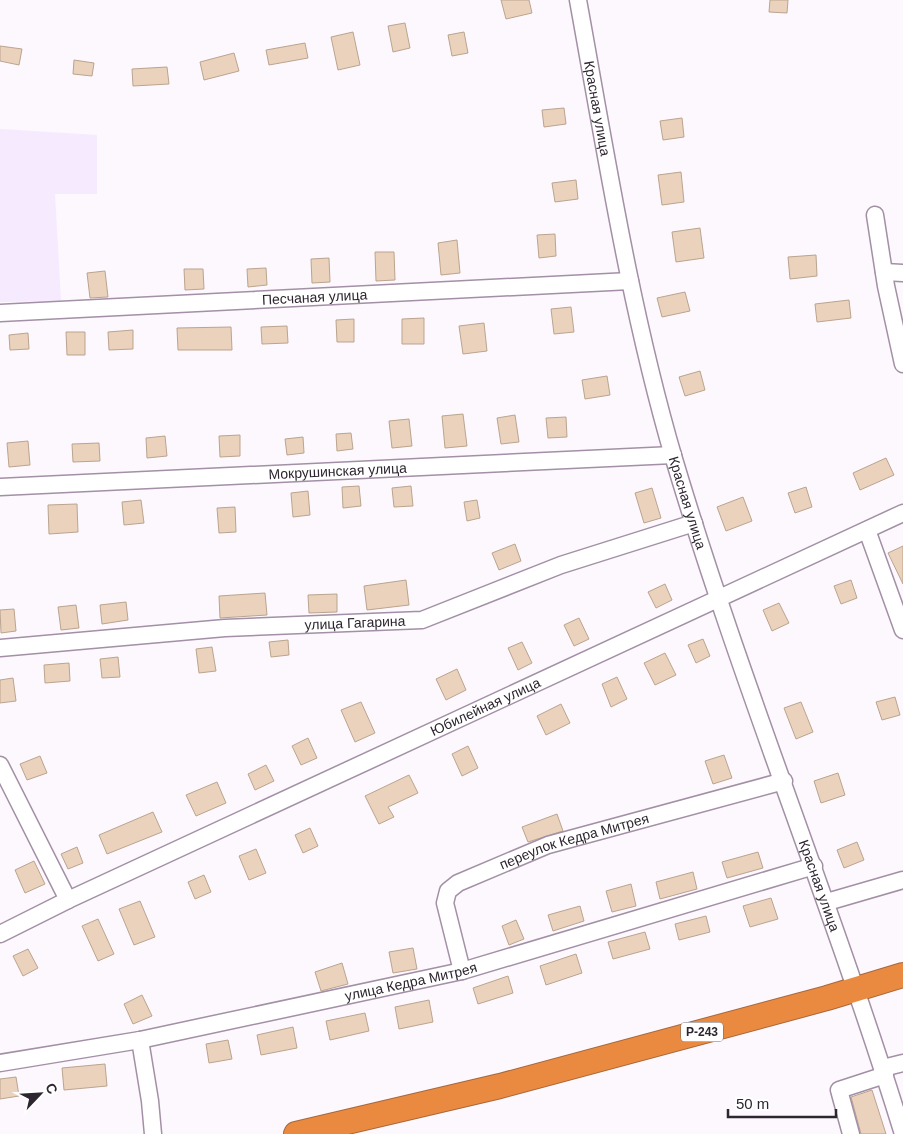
<svg xmlns="http://www.w3.org/2000/svg" width="903" height="1134" font-family="Helvetica,sans-serif">
<style>
.education{fill:#f6eaff}
.building{fill:#ead2bc;stroke:#bba48f}
.lines{fill:none;stroke-linecap:round;stroke-linejoin:round}
.minor-casing{stroke:#a38fa6;stroke-width:19}
.highway-casing{stroke:#a8673b;stroke-width:26}
.minor{stroke:#fff;stroke-width:16}
.highway{stroke:#ea8a41;stroke-width:24}
.labels{text-anchor:middle;dominant-baseline:central;stroke-width:4;stroke-linejoin:round;paint-order:stroke}
.shield{fill:#fff;stroke:#6c666d;stroke-width:1}
.shield-label{font-size:12px;font-weight:bold;fill:#2d252f}
.street-label{font-size:14px;fill:#2d252f;stroke:#fff}
</style>
<rect width="100%" height="100%" fill="#fcf8fd"/>
<path class="education" d="M0 129 97 135V194H55L61 301 0 302Z"/>
<path class="building" d="M501 0H529L532 13 506 19Z
M770 0H788L787 13 769 12Z
M405 23 410 48 393 52 388 26Z
M353 32 360 65 338 70 331 37Z
M464 32 468 53 452 56 448 35Z
M305 43 308 58 269 65 266 50Z
M0 46 22 49 19 65 0 61Z
M234 53 239 71 204 80 200 62Z
M74 60 94 63 92 76 73 74Z
M167 67 169 84 133 86 132 69Z
M564 108 566 124 544 127 542 110Z
M682 118 684 137 663 140 660 121Z
M681 172 684 202 662 205 658 175Z
M576 180 578 199 555 202 552 183Z
M700 228 704 258 676 262 672 232Z
M555 234 556 256 539 258 537 235Z
M457 240 460 273 441 275 438 243Z
M375 252H394L395 280 376 281Z
M816 255 817 276 790 279 788 257Z
M329 258 330 282 312 283 311 259Z
M266 268 267 285 248 287 247 269Z
M184 269H203L204 289 185 290Z
M105 271 108 297 90 298 87 273Z
M685 292 690 311 662 317 657 298Z
M849 300 851 318 817 322 815 304Z
M571 307 574 332 554 334 551 309Z
M424 318V344H402V319Z
M354 319V342H337L336 320Z
M484 323 487 351 463 354 459 326Z
M287 326 288 343 262 344 261 327Z
M231 327 232 350H178L177 328Z
M133 330V349L109 350 108 332Z
M66 332H85V355H67Z
M28 333 29 349 10 350 9 335Z
M700 371 705 390 685 396 679 377Z
M607 376 610 395 585 399 582 380Z
M463 414 467 446 445 448 442 416Z
M515 415 519 442 501 444 497 418Z
M566 417 567 437 548 438 546 418Z
M409 419 412 446 392 448 389 421Z
M351 433 353 449 337 451 336 434Z
M240 435V456L220 457 219 436Z
M165 436 167 456 147 458 146 438Z
M303 437 304 453 287 455 285 439Z
M28 441 30 465 9 467 7 443Z
M99 443 100 461 73 462 72 444Z
M886 458 894 475 860 490 853 473Z
M359 486 361 506 343 508 342 487Z
M411 486 413 506 394 507 392 488Z
M806 487 812 507 795 513 788 493Z
M652 488 661 518 644 523 635 493Z
M308 491 310 515 293 517 291 493Z
M743 497 752 521 726 531 717 507Z
M141 500 144 523 124 525 122 502Z
M477 500 480 518 467 521 464 502Z
M77 504 78 532 49 534 48 505Z
M235 507 236 532 219 533 217 508Z
M515 544 521 561 499 570 492 553Z
M903 546V584L888 553Z
M406 580 409 605 367 610 364 586Z
M851 580 857 598 841 604 834 586Z
M665 584 672 600 656 608 648 592Z
M265 593 267 615 220 618 219 596Z
M337 594V612L309 613 308 595Z
M126 602 128 620 102 624 100 605Z
M779 603 789 623 772 631 763 610Z
M76 605 79 628 61 630 58 607Z
M14 609 16 631 1 633 0 610Z
M579 618 589 639 574 646 564 625Z
M703 639 710 656 696 663 688 645Z
M288 640 289 655 271 657 269 642Z
M522 642 532 663 518 670 508 648Z
M212 647 216 671 199 673 196 649Z
M665 653 676 675 655 685 644 663Z
M118 657 120 677 102 678 100 659Z
M69 663 70 681 45 683 44 665Z
M457 669 466 690 446 700 436 679Z
M617 677 627 699 611 707 602 684Z
M13 678 16 701 0 703V680Z
M895 697 900 715 882 720 876 702Z
M361 702 375 733 355 742 341 710Z
M801 702 813 732 796 739 784 708Z
M561 704 570 723 546 735 537 716Z
M308 738 317 758 301 765 292 746Z
M468 746 478 768 462 776 452 754Z
M724 755 732 778 713 784 705 761Z
M40 756 47 773 27 780 20 764Z
M266 765 274 781 255 790 248 774Z
M838 773 845 795 821 803 814 781Z
M409 775 418 793 388 807 394 817 379 824 365 796Z
M217 782 226 803 196 816 186 795Z
M153 812 162 832 107 854 99 835Z
M557 814 563 831 528 842 522 827Z
M310 828 318 846 303 853 295 835Z
M857 842 864 860 844 868 837 850Z
M77 847 83 863 68 869 61 854Z
M256 849 266 873 249 880 239 856Z
M758 852 763 868 727 878 722 862Z
M34 861 45 884 25 893 15 870Z
M693 872 697 889 660 899 656 882Z
M204 875 211 892 195 899 188 882Z
M631 884 636 906 612 912 606 891Z
M771 898 778 919 750 927 743 906Z
M140 901 155 937 134 945 119 909Z
M580 906 584 921 553 931 548 915Z
M706 916 710 932 679 940 675 924Z
M98 919 114 954 98 961 82 926Z
M516 920 524 939 509 945 502 926Z
M645 932 650 949 613 959 608 942Z
M413 948 417 969 393 973 389 952Z
M28 949 38 968 23 976 13 956Z
M576 954 582 973 546 985 540 966Z
M342 963 348 984 321 991 315 972Z
M508 976 513 993 478 1004 473 988Z
M142 995 152 1016 133 1024 124 1004Z
M429 1000 433 1022 399 1029 395 1007Z
M365 1013 369 1031 330 1040 326 1021Z
M293 1027 297 1048 261 1055 257 1035Z
M228 1040 232 1059 209 1063 206 1044Z
M105 1064 107 1086 64 1090 62 1068Z
M16 1077 19 1096 0 1099V1079Z
M872 1090 886 1134H861L851 1097Z"/>
<g class="lines">
<g class="minor-casing">
<g id="minor">
<path id="s1" d="M578 0C606 154 630 309 674 459 742 687 833 907 903 1134"/>
<path d="M875 215 886 286 903 364"/>
<path d="M884 272 903 273"/>
<path id="s2" d="M0 313 630 281"/>
<path id="s3" d="M0 487 673 455"/>
<path d="M867 530 903 630"/>
<path id="s4" d="M0 648 225 628 422 620 561 565 694 523"/>
<path d="M0 765 68 900"/>
<path d="M827 902 903 880"/>
<path id="s5" d="M0 934 68 900 903 513"/>
<path id="s6" d="M462 971 445 903 448 891 458 883 548 845 784 781"/>
<path d="M140 1040 150 1101 153 1134"/>
<path id="s7" d="M0 1063 140 1040 462 971 814 866"/>
<path d="M883 1068 903 1063"/>
<path d="M851 1134 839 1090 885 1075"/>
</g>
</g>
<g class="highway-casing">
<path id="highway" d="M296 1134 500 1086 827 998 903 975"/>
</g>
<use href="#minor" class="minor"/>
<use href="#highway" class="highway"/>
</g>
<g class="labels">
<rect class="shield" x="681" y="1022.5" width="42" height="19" rx="4"/>
<g class="shield-label">
<text x="702" y="1032">Р-243</text>
</g>
<g class="street-label">
<text stroke="none"><textPath href="#s1" startOffset="110">Красная улица</textPath></text>
<text stroke="none"><textPath href="#s2" startOffset="315">Песчаная улица</textPath></text>
<text stroke="none"><textPath href="#s3" startOffset="338">Мокрушинская улица</textPath></text>
<text stroke="none"><textPath href="#s1" startOffset="515">Красная улица</textPath></text>
<text stroke="none"><textPath href="#s4" startOffset="356">улица Гагарина</textPath></text>
<text stroke="none"><textPath href="#s5" startOffset="536">Юбилейная улица</textPath></text>
<text stroke="none"><textPath href="#s6" startOffset="219">переулок Кедра Митрея</textPath></text>
<text stroke="none"><textPath href="#s1" startOffset="920">Красная улица</textPath></text>
<text stroke="none"><textPath href="#s7" startOffset="419">улица Кедра Митрея</textPath></text>
</g>
</g>
<g transform="translate(40 1094) rotate(65)" stroke="#ffffff" stroke-width="4" paint-order="stroke">
<path d="M0-4L9 19L0 12L-9 19Z" fill="#2d252f"/>
<text y="-8" font-size="14" font-weight="bold" text-anchor="middle" fill="#2d252f">С</text>
</g>
<path d="M728 1109v8h108v-8" fill="none" stroke="#2d252f" stroke-width="2.5"/>
<text x="736" y="1109" font-size="15" fill="#2d252f" stroke="#ffffff" stroke-width="4" paint-order="stroke">50 m</text>
</svg>
